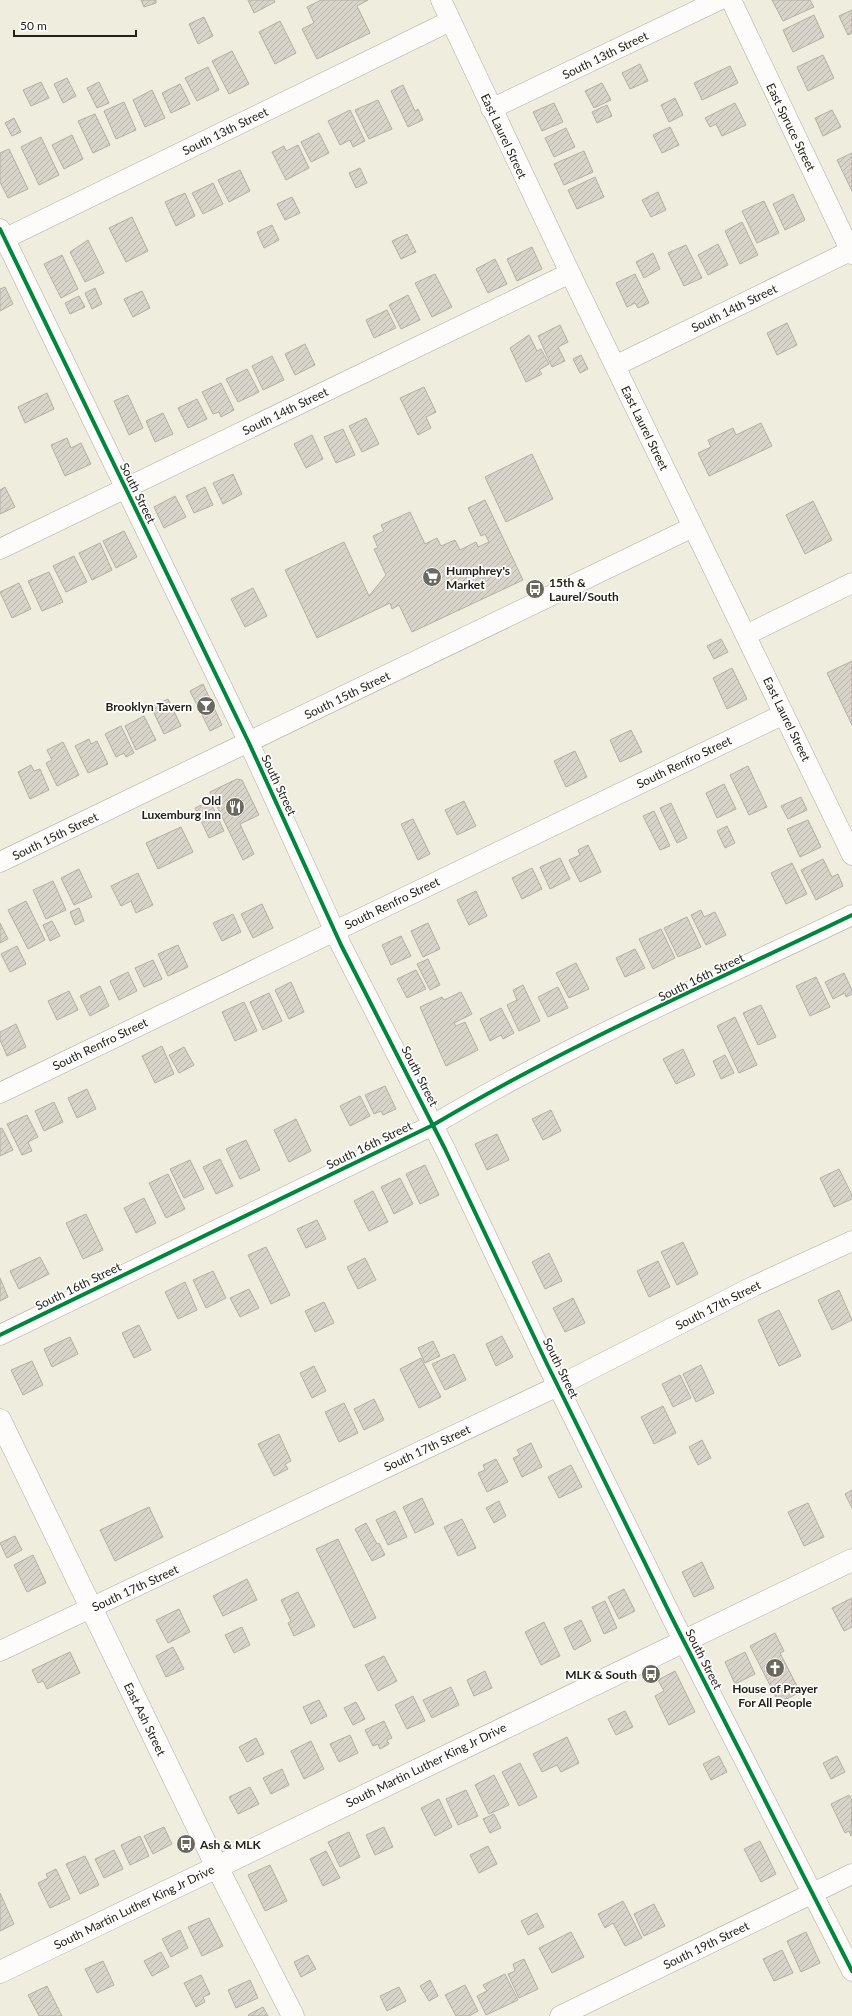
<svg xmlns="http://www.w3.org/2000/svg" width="852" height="2016" font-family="Lato,sans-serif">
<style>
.building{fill:url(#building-hatch);stroke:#b4afa4}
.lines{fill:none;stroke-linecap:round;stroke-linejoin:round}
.street-casing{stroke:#afada2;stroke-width:21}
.secondary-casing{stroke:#afada2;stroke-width:23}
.street{stroke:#fdfcfa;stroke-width:20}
.secondary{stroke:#fdfcfa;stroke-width:22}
.cycleway-casing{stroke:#fefefe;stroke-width:6}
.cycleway{stroke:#00873e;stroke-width:4}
.labels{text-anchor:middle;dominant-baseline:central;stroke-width:3.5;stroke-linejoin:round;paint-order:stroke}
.street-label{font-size:12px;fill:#242218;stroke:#fefefe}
.poi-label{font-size:12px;font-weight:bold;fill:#242218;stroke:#fefefe;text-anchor:start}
</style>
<defs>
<pattern id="building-hatch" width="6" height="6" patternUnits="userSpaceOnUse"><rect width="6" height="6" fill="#d9d4ca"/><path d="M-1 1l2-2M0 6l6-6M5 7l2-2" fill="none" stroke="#bab6ad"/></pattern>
</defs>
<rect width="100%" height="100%" fill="#efedde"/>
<path class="building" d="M141 0H156V3L144 7Z
M248 0H274L275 2 254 13Z
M321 0H368L357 6 370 33 317 59 302 29 314 23 307 7Z
M772 0H810L814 7 783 21Z
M852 10V33L848 35 839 16Z
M814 15 824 37 793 52 783 30Z
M204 17 213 36 198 44 189 24Z
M280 21 296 53 275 64 259 32Z
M232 51 249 84 229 94 212 61Z
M823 55 834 78 808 91 797 67Z
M640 64 648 81 630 89 622 73Z
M730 66 738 83 702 100 694 83Z
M208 67 219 90 197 101 185 78Z
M67 78 76 96 63 103 54 84Z
M41 82 49 98 31 106 23 90Z
M99 82 109 103 97 108 87 88Z
M602 83 611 100 594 108 585 91Z
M180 84 190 104 171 113 162 93Z
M403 85 415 111 418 109 423 120 408 127 391 91Z
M152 90 165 118 145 127 133 100Z
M675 98 683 115 669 122 661 105Z
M378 100 392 129 369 139 355 110Z
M124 102 136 130 116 139 104 111Z
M554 103 563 122 542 131 533 112Z
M735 103 746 125 722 136 716 124 710 127 705 118Z
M607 105 612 116 597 123 592 112Z
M350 110 365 141 353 147 350 140 340 145 328 121Z
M832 110 841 127 823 136 815 118Z
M95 114 110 145 93 153 78 121Z
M14 118 21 132 12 136 5 123Z
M670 127 679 145 662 153 653 135Z
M566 128 575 147 554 157 545 138Z
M319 133 329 153 311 162 301 142Z
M72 135 83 159 64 169 52 145Z
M41 137 59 175 39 185 21 147Z
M298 145 309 168 286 180 272 152 284 146 286 151Z
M9 149 28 189 8 198 0 182V153Z
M584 151 593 172 564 185 554 164Z
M852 153V191L837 160Z
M360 168 367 183 356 188 349 173Z
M240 170 250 191 229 202 218 180Z
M595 177 604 197 577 209 568 190Z
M213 183 223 204 203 214 192 193Z
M658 192 666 210 651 217 642 200Z
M185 193 195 216 176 226 165 202Z
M793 194 805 220 785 230 773 204Z
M292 197 300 213 285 220 277 204Z
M764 201 779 233 757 243 742 211Z
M132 217 148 251 126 262 109 228Z
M742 222 758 255 740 264 725 231Z
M272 225 279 240 264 248 257 232Z
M407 234 416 252 401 259 392 241Z
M88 240 104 273 85 282 70 252Z
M718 244 728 265 708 275 698 255Z
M686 245 702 278 684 286 668 253Z
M532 247 542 269 517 281 507 259Z
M653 253 660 269 644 278 636 262Z
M62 255 78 289 61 298 44 264Z
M495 259 507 284 488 293 476 269Z
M435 274 452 307 432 317 415 283Z
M635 274 649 303 638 308 635 303 627 307 616 283Z
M5 287 13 304 0 311V289Z
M95 288 102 304 92 309 85 293Z
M142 291 150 308 133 317 124 299Z
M408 295 420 320 401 329 389 305Z
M79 296 85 307 70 314 65 303Z
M387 310 396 328 374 338 366 320Z
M787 323 797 345 777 355 767 333Z
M560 325 568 342 558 347 565 361 552 367 538 336Z
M529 335 537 351 541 349 549 364 539 370 542 374 526 382 510 348Z
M305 344 315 365 295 375 285 354Z
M581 355 588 369 580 373 573 359Z
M272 356 284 380 263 390 252 366Z
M247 369 259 392 238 402 226 379Z
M221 383 234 410 221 417 219 412 213 414 202 392Z
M424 387 436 412 426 417 431 428 418 435 400 398Z
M47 393 54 409 25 423 18 407Z
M128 395 143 428 129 435 114 401Z
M197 399 207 419 188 428 178 408Z
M163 413 173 434 155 442 146 421Z
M366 418 379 444 362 452 349 426Z
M761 423 772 446 709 476 698 453 711 447 708 440 733 428 736 435Z
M343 429 355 455 336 463 324 437Z
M312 435 323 459 306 468 294 444Z
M67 438 71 448 81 443 91 464 65 476 51 445Z
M532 454 553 499 506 522 485 477Z
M233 474 242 494 223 504 213 483Z
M5 487 15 507 0 514V490Z
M205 487 213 505 194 513 186 496Z
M175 496 186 517 164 528 154 507Z
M485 500 523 580 412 632 399 605 392 609 390 603 317 638 285 570 344 542 369 596 386 575 374 549 378 548 373 536 384 531 381 525 410 512 425 544 437 538 441 546 455 540 460 550 476 542 478 547 489 542 485 534 481 536 468 508Z
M813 501 832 540 805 554 786 515Z
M124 531 137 557 116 568 103 541Z
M100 543 112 570 92 580 79 553Z
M74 556 87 582 66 592 53 566Z
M49 572 63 602 42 611 28 581Z
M19 583 31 609 12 618 0 592Z
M253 588 267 616 245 627 231 599Z
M721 639 728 652 714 659 707 646Z
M852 661V725L827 673Z
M732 668 747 699 727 709 713 678Z
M203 684 222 725 210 731 190 691Z
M168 699 181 726 164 734 151 707Z
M144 716 156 740 136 750 125 726Z
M121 726 134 753 126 757 124 753 116 757 105 734Z
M631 730 642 752 620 762 610 740Z
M89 739 91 744 97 741 108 764 88 773 75 746Z
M63 742 79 775 57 786 46 763 52 760 47 750Z
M575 751 587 777 566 787 554 761Z
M31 765 34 771 40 769 49 790 30 799 18 772Z
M748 766 767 807 749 815 730 775Z
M237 779 242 780 259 815 240 824 254 854 243 860 210 792Z
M724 784 736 809 717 818 706 793Z
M801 797 807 810 788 819 781 806Z
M210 801 224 831 209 838 195 808Z
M464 801 476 826 457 835 445 810Z
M671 803 687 838 677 843 660 808Z
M654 811 670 846 660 850 643 816Z
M413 819 430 854 418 860 401 824Z
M808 820 821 847 800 857 787 829Z
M727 826 735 843 725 848 717 831Z
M181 827 193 852 158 869 146 843Z
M588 845 601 872 580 882 569 860 580 855 578 850Z
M560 858 570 879 550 889 540 867Z
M823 859 832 877 838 874 843 886 816 900 801 870Z
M792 863 807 894 786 904 771 873Z
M532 868 542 889 522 899 512 878Z
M79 869 92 897 74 905 61 878Z
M138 873 153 905 136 913 131 901 121 906 111 886Z
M53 881 66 910 46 919 33 890Z
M476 891 487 916 469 925 457 900Z
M26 901 45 940 28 949 8 910Z
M262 904 273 928 253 938 241 914Z
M79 908 84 921 75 925 70 912Z
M701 910 704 917 715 912 726 935 706 945 691 915Z
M233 914 241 932 222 941 213 923Z
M687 917 701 947 678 957 664 928Z
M52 921 60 936 50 941 43 925Z
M0 923 8 939 0 943Z
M428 923 440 949 423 957 411 931Z
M661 929 675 958 653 969 639 939Z
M401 936 411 956 391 965 382 945Z
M178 945 188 967 168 976 158 954Z
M17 946 26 964 10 972 1 954Z
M635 949 645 968 625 977 616 958Z
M428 959 440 985 430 990 417 964Z
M153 960 162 979 144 987 135 968Z
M576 963 589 989 569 998 556 973Z
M416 970 426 989 407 998 397 979Z
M128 972 137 991 119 1000 110 981Z
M844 973 852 990V994L846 997 845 993 833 999 825 982Z
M816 977 830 1007 810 1016 796 986Z
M291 982 304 1012 289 1019 275 990Z
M523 985 540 1021 519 1031 507 1005 517 1000 513 990Z
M100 986 109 1006 90 1016 80 996Z
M558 987 568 1008 548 1017 538 997Z
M69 991 78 1010 57 1020 48 1001Z
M461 992 472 1014 454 1023 456 1026 465 1022 478 1050 446 1066 420 1007 442 997 444 1000Z
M269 993 282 1021 263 1030 250 1002Z
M244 1002 257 1031 235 1041 222 1012Z
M761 1005 776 1037 758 1045 743 1013Z
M501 1008 514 1033 503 1039 501 1035 490 1041 480 1019Z
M735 1017 757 1065 739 1073 717 1026Z
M16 1024 26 1047 7 1056 0 1040V1032Z
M162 1046 174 1074 155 1083 142 1056Z
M184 1047 194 1065 179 1073 169 1055Z
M683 1049 695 1075 676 1084 663 1059Z
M725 1055 734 1073 721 1079 713 1061Z
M385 1086 396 1109 383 1115 381 1111 374 1114 365 1095Z
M87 1089 96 1109 77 1118 68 1098Z
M360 1096 370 1116 350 1126 340 1106Z
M54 1102 63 1122 44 1131 35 1111Z
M551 1110 561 1131 543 1140 532 1119Z
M27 1115 38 1137 28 1142 32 1151 22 1155 7 1124Z
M296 1119 311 1151 289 1162 274 1130Z
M2 1128 13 1150 0 1156V1129Z
M497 1134 509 1160 487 1170 475 1144Z
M246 1140 260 1170 240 1179 226 1149Z
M220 1159 233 1186 216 1194 203 1167Z
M190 1160 204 1189 184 1198 170 1169Z
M425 1165 439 1195 420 1204 406 1174Z
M839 1169 852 1195V1199L834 1207 820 1178Z
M168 1174 185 1209 166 1218 149 1183Z
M400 1178 413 1204 394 1214 381 1187Z
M373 1191 388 1222 369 1231 354 1201Z
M144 1198 156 1223 136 1233 124 1208Z
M86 1214 103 1250 83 1259 66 1223Z
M317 1220 326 1239 306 1248 297 1229Z
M683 1242 698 1274 677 1285 661 1252Z
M266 1247 290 1295 271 1304 248 1255Z
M549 1253 562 1281 545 1289 532 1262Z
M40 1257 49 1274 19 1289 10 1271Z
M365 1258 376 1280 358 1289 347 1267Z
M658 1261 670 1287 649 1297 637 1271Z
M213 1271 226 1298 206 1308 193 1280Z
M0 1278 8 1297 0 1301Z
M185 1282 197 1310 178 1319 165 1292Z
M249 1289 259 1308 240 1317 230 1298Z
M839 1290 852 1320 832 1330 818 1300Z
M573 1298 585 1323 565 1332 553 1308Z
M324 1302 334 1323 315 1332 305 1311Z
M779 1310 801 1356 779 1366 758 1320Z
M139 1325 151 1350 134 1358 122 1333Z
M502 1336 513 1357 496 1366 486 1344Z
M70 1337 78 1354 52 1367 44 1349Z
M433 1341 440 1356 425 1363 418 1348Z
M454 1354 466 1380 445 1390 432 1364Z
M421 1358 441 1397 419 1408 400 1369Z
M32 1361 43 1385 23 1395 11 1370Z
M701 1365 714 1393 696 1402 683 1374Z
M314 1366 326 1391 312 1398 300 1373Z
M680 1375 691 1398 673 1407 662 1384Z
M374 1399 384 1420 364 1430 354 1409Z
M344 1403 358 1433 339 1442 325 1412Z
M663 1406 676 1433 654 1444 641 1417Z
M279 1434 291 1461 285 1464 288 1469 274 1476 258 1444Z
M702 1440 711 1458 698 1465 689 1447Z
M531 1443 542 1467 522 1477 513 1458 520 1455 517 1450Z
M496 1459 508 1482 487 1492 478 1473 485 1470 483 1465Z
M571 1465 582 1487 559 1498 548 1477Z
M852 1490V1508L845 1494Z
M422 1498 434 1524 415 1533 403 1507Z
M499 1501 506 1516 494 1523 486 1508Z
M808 1503 824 1537 804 1546 788 1512Z
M149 1507 163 1537 115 1561 100 1530Z
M395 1511 407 1537 388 1545 376 1520Z
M462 1519 476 1548 458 1556 444 1527Z
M366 1523 377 1544 379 1543 385 1555 372 1561 355 1529Z
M15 1536 22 1550 7 1558 0 1543Z
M338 1539 376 1618 354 1628 316 1549Z
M33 1555 46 1583 27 1592 14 1565Z
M702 1562 714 1588 694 1597 682 1572Z
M247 1579 257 1600 223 1616 213 1596Z
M624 1589 635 1611 619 1619 608 1597Z
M298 1592 315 1626 294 1636 288 1623 291 1621 281 1600Z
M852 1598V1627L844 1631 832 1608Z
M605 1601 617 1628 604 1634 592 1607Z
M179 1609 190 1632 168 1643 156 1620Z
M581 1620 591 1641 574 1650 564 1628Z
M544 1622 560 1656 541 1665 525 1632Z
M242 1627 250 1645 234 1653 225 1635Z
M775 1633 784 1651 780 1653 800 1692 779 1703 750 1646Z
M173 1647 184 1669 166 1677 156 1656Z
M70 1652 80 1673 47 1689 43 1681 38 1683 32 1670Z
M745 1652 755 1674 735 1684 725 1662Z
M384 1656 397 1681 378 1691 365 1665Z
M485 1671 492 1688 474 1696 467 1680Z
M675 1671 695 1712 669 1725 655 1696 664 1691 658 1680Z
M451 1687 459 1705 432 1718 423 1700Z
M413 1696 425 1721 407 1729 395 1705Z
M319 1700 327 1716 311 1724 303 1707Z
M356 1702 365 1719 353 1725 344 1708Z
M625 1711 633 1727 616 1735 608 1719Z
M384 1721 392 1738 387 1740 389 1744 380 1749 378 1744 373 1746 365 1730Z
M350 1735 358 1753 339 1762 330 1744Z
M567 1737 579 1763 561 1772 557 1765 542 1772 533 1754Z
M256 1738 264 1754 247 1762 239 1747Z
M311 1741 324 1769 304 1779 291 1751Z
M719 1756 727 1772 711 1780 703 1764Z
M837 1756 845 1772 831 1779 823 1763Z
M520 1763 537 1797 519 1806 502 1772Z
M282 1769 289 1785 271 1794 263 1778Z
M494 1775 509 1805 489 1814 475 1785Z
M250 1787 259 1804 238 1814 229 1797Z
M466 1790 478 1816 458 1825 446 1799Z
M849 1795 852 1800 851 1836 849 1831 845 1833 831 1804Z
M439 1799 452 1827 435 1836 421 1808Z
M494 1814 501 1828 490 1833 483 1819Z
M164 1827 172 1844 153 1854 144 1836Z
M384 1827 393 1847 375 1855 366 1835Z
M349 1832 360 1857 340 1867 328 1842Z
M140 1836 149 1856 130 1865 121 1845Z
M760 1841 776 1874 761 1882 744 1849Z
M488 1846 497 1864 479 1873 470 1855Z
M114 1850 123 1869 104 1878 95 1859Z
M326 1851 340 1878 323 1886 310 1859Z
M85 1856 99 1885 80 1894 66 1864Z
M270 1865 287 1901 265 1911 248 1875Z
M56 1869 70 1899 50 1908 38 1883 48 1878 46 1874Z
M0 1893 14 1924 0 1931Z
M623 1901 642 1938 625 1946 613 1923 605 1928 598 1914Z
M654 1904 665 1926 644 1936 634 1914Z
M537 1913 544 1927 528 1935 521 1921Z
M209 1918 223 1946 202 1956 188 1927Z
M180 1930 188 1948 171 1957 162 1939Z
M571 1932 584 1957 552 1973 539 1948Z
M806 1932 820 1963 801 1972 787 1941Z
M782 1950 793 1973 774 1981 763 1959Z
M161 1952 169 1967 152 1976 144 1961Z
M308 1955 316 1969 301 1977 294 1962Z
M524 1959 538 1989 519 1998 508 1974 515 1971 513 1964Z
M103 1961 114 1985 97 1993 85 1969Z
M505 1974 518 2000 486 2015 477 1996 487 1991 483 1985Z
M201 1975 210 1994 203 1997 205 2002 196 2007 184 1983Z
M250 1980 258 1998 236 2008 228 1990Z
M430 1980 438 1996 429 2001 420 1986Z
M465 1985 478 2011 469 2016H456L445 1995Z
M47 1986 62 2016H39L28 1995Z
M399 1987 406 2001 387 2011 380 1996Z
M263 2007 268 2016H249L248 2015Z"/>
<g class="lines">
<g class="street-casing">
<path id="street" d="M441 0 570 273 852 855
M731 0 852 254
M491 109 719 0
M0 229 249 743 341 945 445 1149 547 1364 673 1620 852 1971
M0 241 450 21
M615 366 852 250
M0 549 570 273
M746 635 852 583
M0 862 693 527
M0 1093 784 714
M0 1335 433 1125C567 1045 711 983 852 915
M0 1651 558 1386 754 1286 852 1241
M560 2016 852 1874"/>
</g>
<g class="secondary-casing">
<path id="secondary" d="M0 1420 217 1867 293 2016
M0 1972 852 1560"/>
</g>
<use href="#street" class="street"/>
<use href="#secondary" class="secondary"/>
<g class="cycleway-casing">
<path id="cycleway" d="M0 229 249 743 341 945 445 1149 547 1364 673 1620 852 1971
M0 1335 433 1125C567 1045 711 983 852 915"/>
</g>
<use href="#cycleway" class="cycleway"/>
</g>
<defs>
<g id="supermarket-disc" transform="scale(1)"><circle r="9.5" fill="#6b695d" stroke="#fefefe"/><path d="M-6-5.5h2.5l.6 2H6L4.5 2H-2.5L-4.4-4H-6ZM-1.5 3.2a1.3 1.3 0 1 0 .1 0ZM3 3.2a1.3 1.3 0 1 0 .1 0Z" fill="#fff"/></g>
<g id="bus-disc" transform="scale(1)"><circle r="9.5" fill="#6b695d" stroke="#fefefe"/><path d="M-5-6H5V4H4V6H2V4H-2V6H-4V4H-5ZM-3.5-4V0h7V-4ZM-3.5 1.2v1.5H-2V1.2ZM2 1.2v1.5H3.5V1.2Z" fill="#fff"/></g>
<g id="bar-disc" transform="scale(1)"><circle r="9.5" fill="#6b695d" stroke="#fefefe"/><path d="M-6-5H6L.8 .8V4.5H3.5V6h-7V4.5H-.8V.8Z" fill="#fff"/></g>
<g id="restaurant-disc" transform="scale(1)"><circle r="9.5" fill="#6b695d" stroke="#fefefe"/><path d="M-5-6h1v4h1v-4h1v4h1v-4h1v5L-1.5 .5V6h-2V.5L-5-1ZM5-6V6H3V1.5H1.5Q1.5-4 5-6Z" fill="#fff"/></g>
<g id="church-disc" transform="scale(1)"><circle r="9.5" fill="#6b695d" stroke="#fefefe"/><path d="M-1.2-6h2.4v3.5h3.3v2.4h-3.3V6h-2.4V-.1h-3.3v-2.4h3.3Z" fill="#fff"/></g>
</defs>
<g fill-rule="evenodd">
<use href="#supermarket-disc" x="432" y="577"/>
<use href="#bus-disc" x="535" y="589"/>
<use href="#bar-disc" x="206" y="706"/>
<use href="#restaurant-disc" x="235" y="807"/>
<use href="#church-disc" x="775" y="1668"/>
<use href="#bus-disc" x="651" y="1674"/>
<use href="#bus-disc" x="186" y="1844"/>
</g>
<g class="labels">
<g class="street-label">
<text transform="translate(605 55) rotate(-26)">South 13th Street</text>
<text transform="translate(791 127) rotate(64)">East Spruce Street</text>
<text transform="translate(225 131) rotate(-26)">South 13th Street</text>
<text transform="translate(504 136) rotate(65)">East Laurel Street</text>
<text transform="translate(734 308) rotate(-26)">South 14th Street</text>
<text transform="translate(285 411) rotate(-26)">South 14th Street</text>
<text transform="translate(645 428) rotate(64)">East Laurel Street</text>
<text transform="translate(138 493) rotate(64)">South Street</text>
<text transform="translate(347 695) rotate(-26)">South 15th Street</text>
<text transform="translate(787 719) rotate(64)">East Laurel Street</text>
<text transform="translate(684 762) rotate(-26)">South Renfro Street</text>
<text transform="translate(279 785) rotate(65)">South Street</text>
<text transform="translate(55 836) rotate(-26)">South 15th Street</text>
<text transform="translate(392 903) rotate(-26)">South Renfro Street</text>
<text transform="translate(701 977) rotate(-26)">South 16th Street</text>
<text transform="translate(100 1044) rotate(-26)">South Renfro Street</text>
<text transform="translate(420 1076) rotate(63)">South Street</text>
<text transform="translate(369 1145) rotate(-26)">South 16th Street</text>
<text transform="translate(78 1286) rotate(-26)">South 16th Street</text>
<text transform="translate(718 1305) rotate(-27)">South 17th Street</text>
<text transform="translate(561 1368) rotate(64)">South Street</text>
<text transform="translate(427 1448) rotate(-25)">South 17th Street</text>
<text transform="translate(135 1588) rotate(-25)">South 17th Street</text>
<text transform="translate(704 1659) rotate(63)">South Street</text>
<text transform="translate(145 1719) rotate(64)">East Ash Street</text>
<text transform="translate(426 1765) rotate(-26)">South Martin Luther King Jr Drive</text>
<text transform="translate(134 1907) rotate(-26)">South Martin Luther King Jr Drive</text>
<text transform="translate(706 1945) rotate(-26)">South 19th Street</text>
</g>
<g class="poi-label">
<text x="446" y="570">Humphrey's<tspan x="446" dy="14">Market</tspan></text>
<text x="549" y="582">15th &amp;<tspan x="549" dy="14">Laurel/South</tspan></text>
<text x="192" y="706" text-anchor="end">Brooklyn Tavern</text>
<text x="221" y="800" text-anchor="end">Old<tspan x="221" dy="14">Luxemburg Inn</tspan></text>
<text x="637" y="1674" text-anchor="end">MLK &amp; South</text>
<text x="775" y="1688" text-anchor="middle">House of Prayer<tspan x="775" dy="14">For All People</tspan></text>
<text x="200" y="1844">Ash &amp; MLK</text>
</g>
</g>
<path d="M14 30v6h122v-6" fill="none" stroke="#242218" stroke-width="2"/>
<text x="20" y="30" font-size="12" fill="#242218" stroke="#fefefe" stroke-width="3" paint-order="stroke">50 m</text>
</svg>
